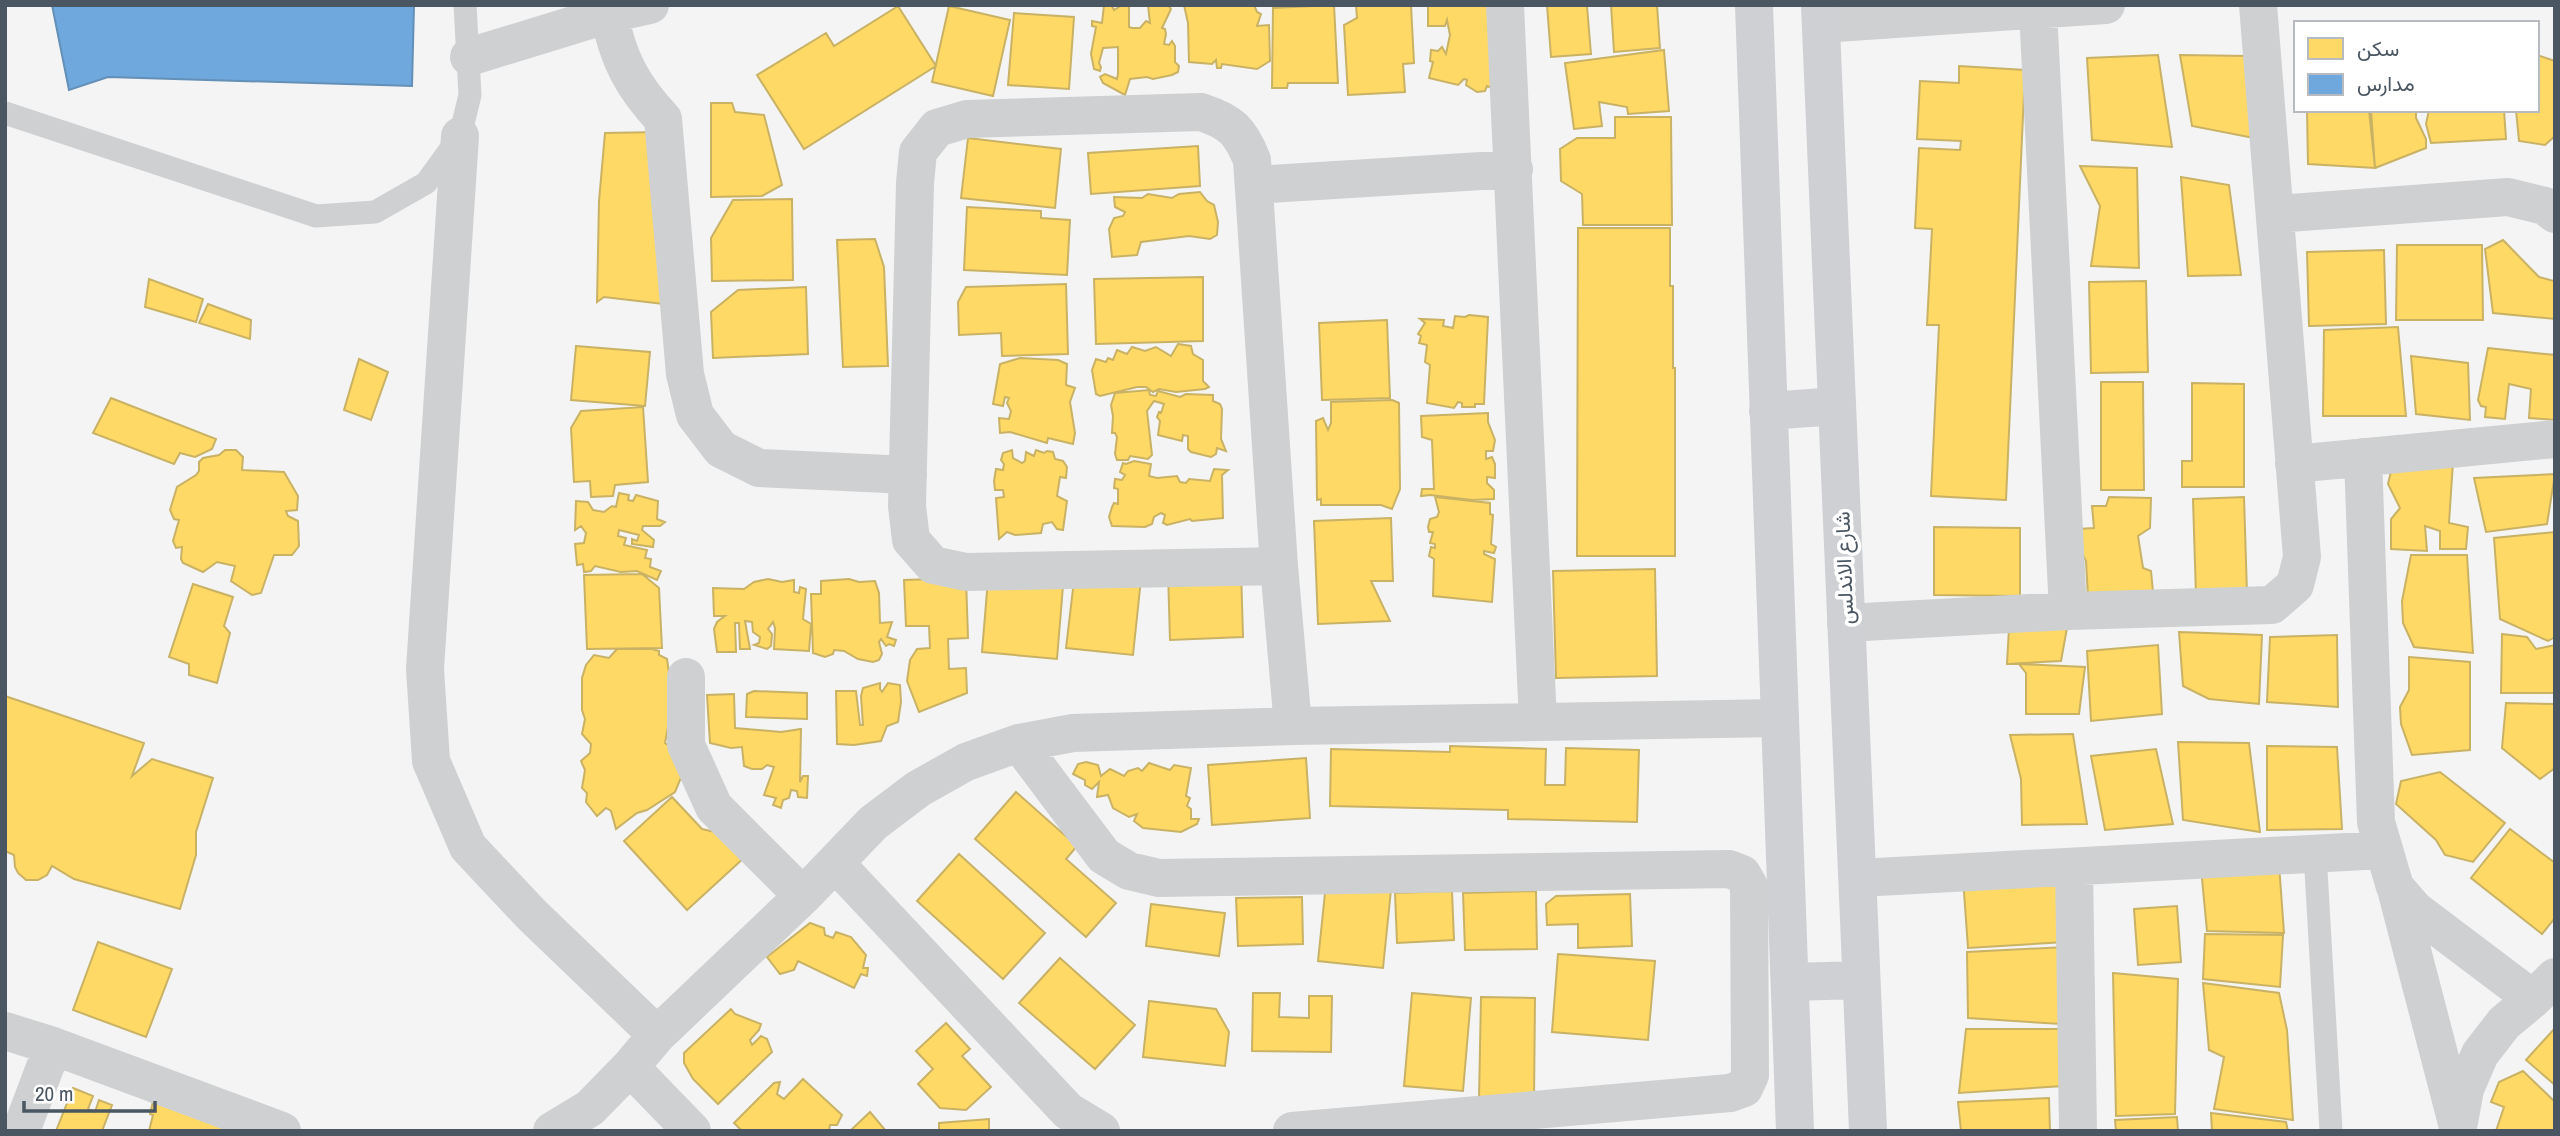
<svg xmlns="http://www.w3.org/2000/svg" width="2560" height="1136" font-family="'Archivo Narrow',Vazirmatn,sans-serif">
<style>
.homes{fill:#ffd966;stroke:#c9b264;stroke-width:2}
.schools{fill:#6fa8dc;stroke:#648fb7;stroke-width:2}
.lines{fill:none;stroke-linecap:round;stroke-linejoin:round}
.lane{stroke:#ced0d2;stroke-width:23}
.street{stroke:#ced0d2;stroke-width:38}
.secondary{stroke:#ced0d4;stroke-width:38}
.labels{text-anchor:middle;dominant-baseline:central;stroke-width:7;stroke-linejoin:round;paint-order:stroke}
.street-label{font-size:21px;fill:#4a5661;stroke:#fff}
</style>
<rect width="100%" height="100%" fill="#f4f4f4"/>
<path class="homes" d="M1104 5 1112 6 1114 10 1122 5H1129V27L1132 28H1140L1146 21 1150 23 1148 5H1168L1171 9 1162 28 1165 29 1166 34 1164 44 1169 45 1172 41 1175 46V62L1179 66 1178 72 1172 75 1153 79 1147 77 1130 79 1125 95 1103 83 1100 77 1105 74 1117 79 1118 74V47L1103 48 1099 63 1101 67 1100 71 1094 69 1091 54 1096 27 1092 26V21L1102 23Z
M1184 5H1254L1257 12 1261 14 1257 26 1269 25 1270 61 1257 69 1222 64 1221 68H1217L1216 60 1212 64 1189 62 1188 23Z
M1334 5 1338 83H1288L1287 88H1272L1273 8Z
M1356 5H1411L1414 63 1403 64 1405 92 1348 95 1344 25 1357 18Z
M1428 5H1494L1492 88 1487 86 1485 91 1477 92 1466 85 1467 80 1464 79 1458 85 1429 78 1433 62 1430 61 1431 50 1438 51 1442 47 1446 54 1450 35 1447 20 1445 26H1428Z
M1547 5H1601L1587 6 1591 54 1551 57Z
M1611 5H1657L1660 48 1614 52Z
M898 6 936 66 804 149 757 75 826 33 834 46Z
M949 6 1010 20 993 96 932 82Z
M1014 13 1074 17 1069 89 1008 85Z
M1664 50 1669 111 1628 114 1627 107 1599 102 1602 126 1574 129 1565 63Z
M2158 55 2172 147 2092 140 2087 58Z
M2180 55 2249 56 2254 138 2192 126Z
M2537 55 2555 61V136L2545 145 2519 141 2516 110H2537Z
M1959 66 2025 70 2006 500 1931 496 1939 325H1927L1932 229 1915 228 1919 148 1960 150 1961 141 1917 139 1920 81 1959 83Z
M711 103H732L735 112 764 115 782 185 762 196 711 197Z
M2307 110H2369L2375 168 2308 164Z
M2371 110H2416V118L2426 139V148L2375 168Z
M2429 110H2504L2506 139 2431 143 2426 124Z
M1615 117H1671L1672 225H1583L1582 194 1561 181 1560 149 1577 138H1615Z
M660 132 673 305 604 297 597 302 599 201 605 133Z
M968 138 1061 149 1055 208 961 198Z
M1198 146 1200 186 1091 194 1088 153Z
M2080 166 2137 168 2139 268 2091 266 2100 206Z
M2181 177 2229 185 2241 275 2188 276Z
M1200 192 1207 201 1214 205 1218 222 1217 235 1210 239 1189 236 1141 242 1137 255 1112 257 1109 229 1114 218 1123 216 1125 212 1115 207 1114 197 1142 198 1148 194 1172 198 1179 194Z
M792 199 793 280 712 281 711 238 733 200Z
M967 207 1041 211V218L1070 220 1067 275 964 270Z
M1578 228H1670V286H1673V368H1675V556H1577Z
M875 239 884 267 888 366 843 367 837 240Z
M2503 240 2539 277 2554 281 2555 319 2493 313 2485 249Z
M2397 245H2482L2483 320H2396Z
M2384 250 2386 324 2309 326 2307 252Z
M1203 277V341L1096 344 1094 279Z
M149 279 203 299 196 322 145 307Z
M2146 281 2148 372 2091 373 2089 282Z
M1066 284 1068 354 1002 356 1001 333 959 335 958 302 966 287Z
M806 287 808 354 713 358 711 312 738 290Z
M208 304 251 320 250 339 199 323Z
M1469 315 1488 317 1484 404H1475V407H1462V403L1458 402 1454 408 1427 403 1430 365 1425 362 1427 345 1419 343 1421 336 1418 334 1425 323 1420 319 1444 320 1443 326 1453 328 1455 316 1465 317Z
M1387 320 1390 398 1322 400 1319 323Z
M2398 327 2406 416H2323L2324 330Z
M1178 344 1191 346 1193 354 1203 360V381L1209 387 1205 389 1176 392 1159 389 1153 392 1146 387H1137L1100 396 1096 394 1092 370 1096 359 1106 362 1108 358 1113 360 1117 350 1127 354 1132 347 1145 351 1156 347 1171 356Z
M576 346 650 352 645 406 571 400Z
M2488 348 2555 355V420L2529 418 2531 389 2509 384 2505 419 2485 417 2486 407 2481 406 2478 400Z
M2411 356 2468 363 2470 420 2416 414Z
M1020 358 1058 360 1067 364 1066 385 1075 388 1070 402 1075 433 1073 444 1048 438 1047 443 1010 432 1000 433 999 418 1009 419 1011 411 1007 403 1009 398 1005 397 1003 406 993 404 1000 364Z
M359 359 388 372 371 420 344 410Z
M2101 382H2143L2144 490H2101Z
M2192 383 2244 384V487H2182V461H2192Z
M1149 390 1150 395 1156 396 1158 391 1180 397 1186 394 1213 395V401L1220 404 1222 409 1221 439 1226 451 1217 448 1216 454 1211 457 1191 452 1188 449V436L1183 435 1182 441 1158 435 1160 421 1157 417 1159 412 1161 413 1164 404 1154 401 1147 411 1152 455 1148 459 1130 456 1128 460H1117L1115 454 1117 437 1115 433H1112L1113 416 1111 405 1115 393Z
M111 398 216 439 212 449 195 457 180 453 174 464 93 433Z
M1392 400 1399 403 1400 489 1392 509 1381 505H1321V499L1317 500 1316 421 1323 418 1328 430 1331 423V402Z
M643 407 648 482 615 485 613 496 591 497 590 481 574 482 571 428 581 411Z
M1488 413V422L1495 440 1493 451H1486V459L1492 457 1495 464V478L1487 477V483L1494 490V499L1472 500 1430 495 1421 496 1422 489H1434L1432 440 1422 437 1421 416Z
M225 450H236L243 457 242 470 284 472 298 496 297 510 286 511 288 516 298 521 299 546 292 555H274L261 593 252 595 231 581 235 566 217 562 203 572 183 563 181 559 182 547 176 548 173 541 179 520 174 519 170 510 177 487 196 475 199 471V462L203 458 219 455Z
M1012 450 1013 458 1022 463 1025 461 1026 452 1034 456 1036 450 1044 453 1047 451 1053 452 1055 459 1063 461 1067 467 1066 478 1060 477 1057 496 1067 501 1063 530 1057 529 1052 522 1043 524 1041 533 1015 535 1007 532 999 539 996 498 1004 497 1003 490H995L994 481 996 469 1003 470 1004 464 1001 460 1003 453Z
M1134 461 1151 464 1149 476 1157 478 1177 476 1180 482 1186 483 1189 479 1210 481 1214 469 1228 470 1222 475 1223 518 1192 521 1190 519 1167 525 1163 523 1165 515 1161 513 1154 517 1152 524 1145 527 1112 526 1109 517 1112 507 1114 503 1118 504V489L1114 488 1115 479 1122 480 1125 475 1120 472 1123 463 1126 464Z
M2453 462 2449 523 2468 527 2466 549H2440V531L2425 526 2427 551 2391 549V519L2400 508 2388 484 2393 463Z
M2555 474 2547 524 2486 532 2474 478Z
M619 493 629 495 628 500 633 501 636 495 658 501 657 519 665 522 660 526H643L642 530 654 540 653 547 632 544V539L637 541 639 535 619 530 618 536 626 538 624 545 647 550 645 558 651 559 650 567 661 571 657 580 637 571 621 572 595 566 591 571 584 572 583 564 577 565 575 544 584 543 586 533 581 526 575 530 576 501 588 502 593 510 604 512 612 506 616 507Z
M1435 497 1490 503V514L1493 515 1491 544 1496 547 1494 553 1484 551V554L1495 559 1492 602 1433 596 1434 559 1429 556 1431 547 1435 548V544L1430 543 1433 532H1429L1428 527 1430 519 1437 517 1439 512Z
M2109 497 2151 498 2150 528 2138 536 2143 568 2151 571 2153 592 2088 597 2086 561 2078 546V529L2094 528 2092 506H2106Z
M2244 497 2247 594 2196 596 2193 499Z
M1391 518 1393 581H1371L1390 621 1318 624 1314 521Z
M1934 527 2020 528V596L1934 595Z
M2555 532V637L2548 641 2500 619 2494 538Z
M2411 555H2467L2473 653 2414 647 2403 623 2402 601Z
M1241 569 1243 637 1170 640 1168 572Z
M1655 569 1657 676 1556 678 1553 571Z
M1075 572 1141 579 1133 655 1066 648Z
M642 574 659 588 662 648 587 649 584 575Z
M966 578 968 638 948 639 949 669 966 668 967 693 919 712 907 681 910 660 917 649 930 648 929 626H906L904 580Z
M768 579 782 582 794 580V592L799 593 800 587 806 589 803 619 811 624 809 651 774 649 775 628 773 622 768 629 772 634 771 646 767 649 754 645 759 643 760 637 753 632 752 622 745 621 750 649H740L739 623H735L736 652H717L714 629 717 622 725 616H714L713 588 744 589 754 582Z
M849 579 859 582 875 581 879 593 880 623 892 622 887 637 896 640 894 646 889 644 886 646 881 639 879 642 882 654 879 660 873 662 858 659 844 651 834 650 833 654 825 657 813 653 811 594H821V581Z
M988 579 1063 586 1057 659 982 652Z
M193 584 233 597 224 626 230 633 217 683 189 675V664L169 657Z
M2009 628H2067L2061 661 2007 664Z
M2179 632 2262 635 2259 704 2209 699 2183 686Z
M2502 634 2527 637 2536 649 2555 645V693H2501Z
M2337 635 2338 707 2267 702 2270 637Z
M2158 645 2162 714 2091 721 2087 651Z
M617 649H652L659 651V655L667 659 672 694 670 716 665 743 671 747 683 773 675 792 647 810 637 813 616 829 611 811 606 808 597 816 586 802 587 793 582 788 585 770 581 761 590 753 591 744 582 734 585 719 582 710V678L586 665 594 655 609 658Z
M2409 657 2470 662V750L2412 755 2401 724 2400 707 2409 690Z
M2019 664 2085 667 2079 714H2026V673Z
M880 683V689L882 692 888 683 900 685 901 702 898 722 887 726 881 741 854 745 837 744 836 691H856L860 725H863L861 696 863 688Z
M754 691 807 693V719L746 717 747 694Z
M734 694 735 728 781 732 801 729 800 782 803 776H808L807 798 798 797 797 791 791 790 789 798 783 800 781 808 773 805 776 798 764 795 774 767 767 765 762 769H752L744 766 742 747 731 748 710 743 707 695Z
M5 696 144 743 132 776 152 759 213 778 196 832V855L180 909 74 879 52 866 47 875 38 880H26L18 873 15 867 14 855 5 851Z
M2506 703 2555 704V768L2540 779 2502 748Z
M2073 734 2087 824 2022 825 2021 779 2010 735Z
M2178 742 2249 743 2260 832 2183 820Z
M1450 746 1546 749 1545 785H1565L1566 748 1639 750 1637 822 1508 819V810L1330 806 1331 749 1450 752Z
M2267 746 2337 747 2342 829 2267 830Z
M2156 749 2173 824 2105 830 2091 756Z
M1306 758 1310 818 1212 825 1208 765Z
M1086 762 1098 765 1101 776 1110 769 1124 776 1128 771 1138 768 1142 771 1149 763 1170 770 1174 765 1191 768 1186 796 1190 798 1187 806 1191 809V819H1199L1197 824 1181 832 1143 828 1134 821 1137 814 1129 817 1113 808 1108 795 1097 797 1099 782 1092 789 1085 785V780L1073 774 1078 764Z
M2440 772 2505 823 2473 862 2445 855 2436 840 2396 804 2401 781Z
M1016 792 1077 846 1066 859 1116 903 1086 937 975 839Z
M672 797 702 829 724 834 745 857 687 910 624 841Z
M2510 829 2555 863V918L2542 934 2471 878Z
M959 854 1045 933 1003 979 917 901Z
M2279 864 2284 933 2207 931 2201 868Z
M2057 874 2065 942 1968 948 1963 878Z
M1326 883 1391 890 1383 968 1318 961Z
M1452 891 1454 940 1397 943 1395 893Z
M1536 891 1537 949 1465 950 1463 893Z
M1630 894 1632 946 1578 948V924L1547 925 1546 904 1556 896Z
M1302 897 1303 944 1238 946 1236 898Z
M1151 904 1225 913 1219 956 1146 946Z
M2177 906 2181 962 2138 965 2134 909Z
M810 923 824 928 825 935 833 938 836 932 851 937 866 955 863 968H868L867 976 861 974 854 988 798 961 794 970 780 974 767 957Z
M2205 934 2283 935 2280 987 2203 979Z
M98 942 172 969 146 1037 73 1010Z
M2065 947 2061 1024 1968 1018 1967 952Z
M1558 954 1655 961 1648 1040 1552 1032Z
M1060 958 1135 1025 1095 1069 1019 1003Z
M2113 973 2178 979 2175 1114 2116 1116Z
M2203 983 2279 993 2287 1030 2293 1120 2214 1109 2224 1057 2209 1050Z
M1253 993H1280L1279 1017 1309 1018V996H1332L1331 1052 1252 1051Z
M1412 993 1471 998 1463 1091 1404 1086Z
M1481 997 1535 998 1534 1100 1479 1099Z
M1149 1001 1216 1009 1229 1032 1225 1066 1143 1057Z
M731 1009 735 1014 761 1024 759 1030 750 1040 752 1045 761 1036 767 1039 772 1052 718 1104 693 1079 684 1063V1053Z
M946 1023 970 1049 962 1056 991 1087 966 1110 940 1108 918 1084 933 1069 916 1051Z
M2555 1028V1085L2526 1060Z
M1966 1029H2070L2063 1086 1959 1093Z
M2523 1071 2555 1102V1131H2496L2504 1107 2491 1102 2499 1082Z
M803 1079 842 1115 837 1125H830L829 1131H742L734 1123 774 1083 780 1082 777 1094 784 1099Z
M73 1088 93 1096 88 1109 95 1112 99 1100 112 1105 102 1131H56Z
M154 1097 229 1115 223 1131H149L153 1115 150 1114Z
M2049 1098 2050 1131H1961L1958 1102Z
M870 1112 886 1131H850Z
M2211 1113 2286 1122 2288 1131H2212Z
M2177 1117 2178 1131H2116L2115 1120Z
M989 1119V1131H939V1123Z"/>
<path class="schools" d="M52 5H414L412 86 108 77 69 90Z"/>
<g class="lines">
<path class="lane" d="M5 113 316 216 375 212 426 183 460 136 470 95 465 5
M2315 853 2331 1131"/>
<path class="street" d="M1505 5 1538 722
M2038 10 2068 611
M609 14C618 59 632 86 663 119L685 374 695 415 721 449 759 468 908 475
M1821 24 2106 5
M469 57 609 14 650 5
M460 136 425 669 431 761 468 847 531 914 657 1035
M1254 185 1514 169
M2275 214 2508 197 2545 206 2555 214
M2363 457 2376 822 2395 887 2415 910 2533 999
M2294 464 2555 439
M1279 566 966 572 933 565 911 540 907 506 915 183 918 152 937 128 967 119 1201 112C1231 122 1240 130 1252 160L1279 566 1293 726
M1846 623 2068 611 2272 605 2295 585 2302 557 2258 5
M686 677V745L714 807 803 896
M1019 743 1104 856 1129 871 1159 878 1729 869 1742 874 1749 886 1750 1075 1744 1088 1730 1093 1292 1131
M836 864 1068 1111 1101 1131
M2074 867 2078 1131
M1858 878 2383 850
M2396 889 2458 1127
M5 1031 53 1046 282 1131
M630 1067 692 1131
M2459 1122 2465 1089 2480 1054 2504 1023 2533 999 2555 977
M21 1131 53 1046
M552 1131 590 1108 630 1067 657 1035 803 896 873 823 918 789 966 762 1019 743 1073 733 1293 726 1780 718"/>
<path class="secondary" d="M1754 5 1795 1131
M1820 5 1868 1131
M1768 411 1837 406
M1790 982 1861 980"/>
</g>
<g class="labels">
<g class="street-label">
<text transform="translate(1844 568) rotate(-92)">شارع الاندلس</text>
</g>
</g>
<rect width="2560" height="1136" fill="none" stroke="#4a5661" stroke-width="14"/>
<rect x="2294" y="21" width="245" height="91" fill="#ffffff" stroke="#b7bbc0" stroke-width="2"/>
<rect x="2308" y="38" width="35" height="21" fill="#ffd966" stroke="#b7bbc0" stroke-width="2"/>
<text x="2357" y="56" font-size="21" fill="#4a5661">سكن</text>
<rect x="2308" y="74" width="35" height="21" fill="#6fa8dc" stroke="#b7bbc0" stroke-width="2"/>
<text x="2357" y="91" font-size="21" fill="#4a5661">مدارس</text>
<path d="M24 1101v10h131v-10" fill="none" stroke="#4a5661" stroke-width="3.5"/>
<text x="35" y="1101" font-size="21" fill="#4a5661" stroke="#ffffff" stroke-width="5" paint-order="stroke">20 m</text>
</svg>
